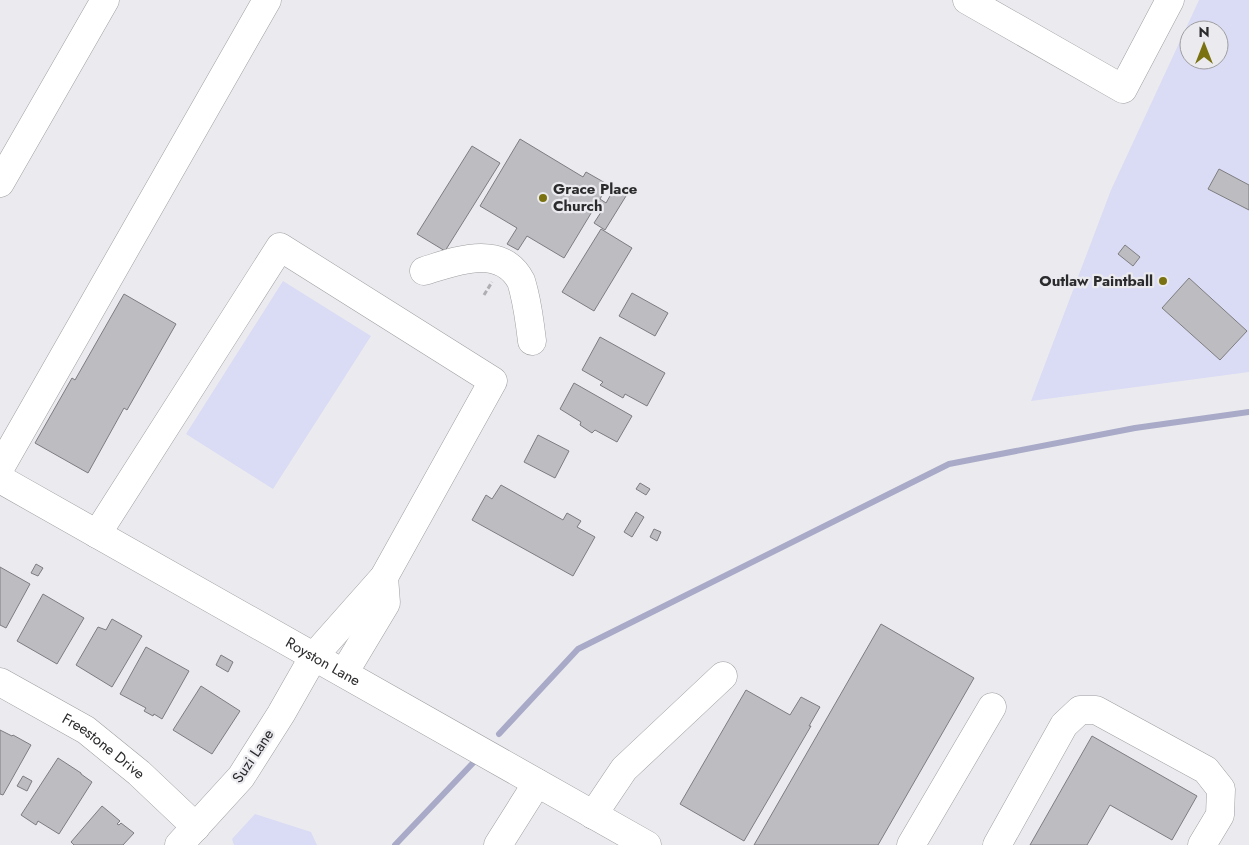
<svg xmlns="http://www.w3.org/2000/svg" width="1249" height="845" font-family="Jost,sans-serif">
<style>
.green{fill:#dadbf4;fill-rule:evenodd}
.lines{fill:none;stroke-linecap:round;stroke-linejoin:round}
.stream{stroke:#a9aac8;stroke-width:6}
.building{fill:#bdbdc1;stroke:#7d7d81}
.minor-casing{stroke:#9e9ea2;stroke-width:29}
.path{stroke:#afafb2;stroke-width:3;stroke-dasharray:5 2.5;stroke-linecap:butt}
.minor{stroke:#fff;stroke-width:28}
.poi-dot{fill:#7a7111;stroke:#ebebef;stroke-width:2}
.labels{text-anchor:middle;dominant-baseline:central;stroke-width:4.5;stroke-linejoin:round;paint-order:stroke}
.poi-label{font-size:15px;font-weight:bold;fill:#2b2b2d;stroke:#ebebef;text-anchor:start}
.street-label{font-size:15px;fill:#2b2b2d;stroke:#ebebef}
</style>
<rect width="100%" height="100%" fill="#ebebef"/>
<path class="green" d="M1199 0H1249V372L1031 401 1111 190ZM1189 30H1219V60H1189Z
M283 281 371 336 273 489 186 434Z
M255 814 311 832 317 845H234L232 839Z"/>
<g class="lines">
<path class="stream" d="M499 734 578 649 949 464 1135 428 1249 412
M395 845 473 763"/>
</g>
<path class="building" d="M520 139 583 177 586 172 607 184 604 189 605 190 600 199 606 203 614 189 626 196 605 230 594 223 603 209 596 205 564 258 527 236 518 250 507 244 517 228 480 206Z
M472 146 500 163 445 251 417 234Z
M1219 169 1249 185V210L1208 189Z
M601 229 632 248 594 311 562 292Z
M1125 245 1140 257 1133 266 1118 254Z
M1189 278 1247 331 1220 360 1162 308Z
M632 293 668 313 655 336 619 316Z
M124 294 176 324 127 410 124 408 88 473 35 443 72 378 75 380Z
M600 337 665 373 647 406 625 394 623 398 600 385 603 382 582 370Z
M574 383 632 416 617 442 595 430 592 433 580 425 581 422 560 409Z
M538 435 569 451 555 478 524 462Z
M640 483 650 489 646 495 636 489Z
M501 485 563 520 567 513 581 521 577 527 595 537 573 576 472 520 486 495 492 499Z
M636 512 644 517 632 537 624 532Z
M654 529 661 532 657 541 650 537Z
M36 564 43 568 38 576 31 573Z
M0 567 30 584 6 628 0 625Z
M43 594 84 618 57 664 17 641Z
M112 619 142 636 112 687 76 665 98 627 106 630Z
M881 624 974 678 878 845H754Z
M146 647 189 671 162 719 154 714 153 716 144 711 146 708 120 694Z
M221 655 233 662 228 672 216 665Z
M201 686 240 711 212 754 173 730Z
M746 690 790 715 801 697 820 707 809 726H811L744 841 680 804Z
M0 730 12 736 13 735 31 745 3 795 0 794Z
M1092 736 1197 796 1172 840 1110 805 1087 845H1030Z
M58 758 81 773V774L92 782 59 834 38 821 36 825 21 815Z
M23 776 32 781 27 791 17 786Z
M102 806 120 821 117 824 119 825 121 823 134 833 123 845H74L71 842Z"/>
<g class="lines">
<g class="minor-casing">
<g id="minor">
<path d="M967 0 1123 89 1170 0"/>
<path d="M0 183 105 0"/>
<path d="M424 271C456 261 501 243 521 281 522 284 523 288 524 292 528 308 530 324 532 341"/>
<path d="M0 468 267 0"/>
<path id="s1" d="M0 479 647 845"/>
<path d="M97 534 280 247 493 381 384 577 314 656 281 714 241 777 179 845"/>
<path d="M344 673 386 603 384 577"/>
<path id="s2" d="M0 682 86 730 139 773 196 827"/>
<path d="M593 815 624 769 723 676"/>
<path d="M498 845 537 783"/>
<path d="M911 845 992 707"/>
<path d="M997 845 1064 725 1080 710H1096L1206 770 1221 789 1220 815 1202 845"/>
</g>
</g>
<path class="path" d="M484 295 492 282"/>
<use href="#minor" class="minor"/>
</g>
<g class="poi-dot">
<circle cx="543" cy="198" r="5"/>
<circle cx="1163" cy="281" r="5"/>
</g>
<g class="labels">
<g class="poi-label">
<text x="553" y="189">Grace Place<tspan x="553" dy="17">Church</tspan></text>
<text x="1153" y="281" text-anchor="end">Outlaw Paintball</text>
</g>
<g class="street-label">
<text stroke="none"><textPath href="#s1" startOffset="371">Royston Lane</textPath></text>
<text stroke="none"><textPath href="#s2" startOffset="122">Freestone Drive</textPath></text>
<text transform="translate(253 756) rotate(-56)">Suzi Lane</text>
</g>
</g>
<g transform="translate(1204 45)"><circle r="24" fill="#ebebef" stroke="#9e9ea1"/>
<path d="M0-4L9 19L0 12L-9 19Z" fill="#7a7111"/>
<text y="-8" font-size="14" font-weight="bold" text-anchor="middle" fill="#2b2b2d">N</text>
</g>
</svg>
